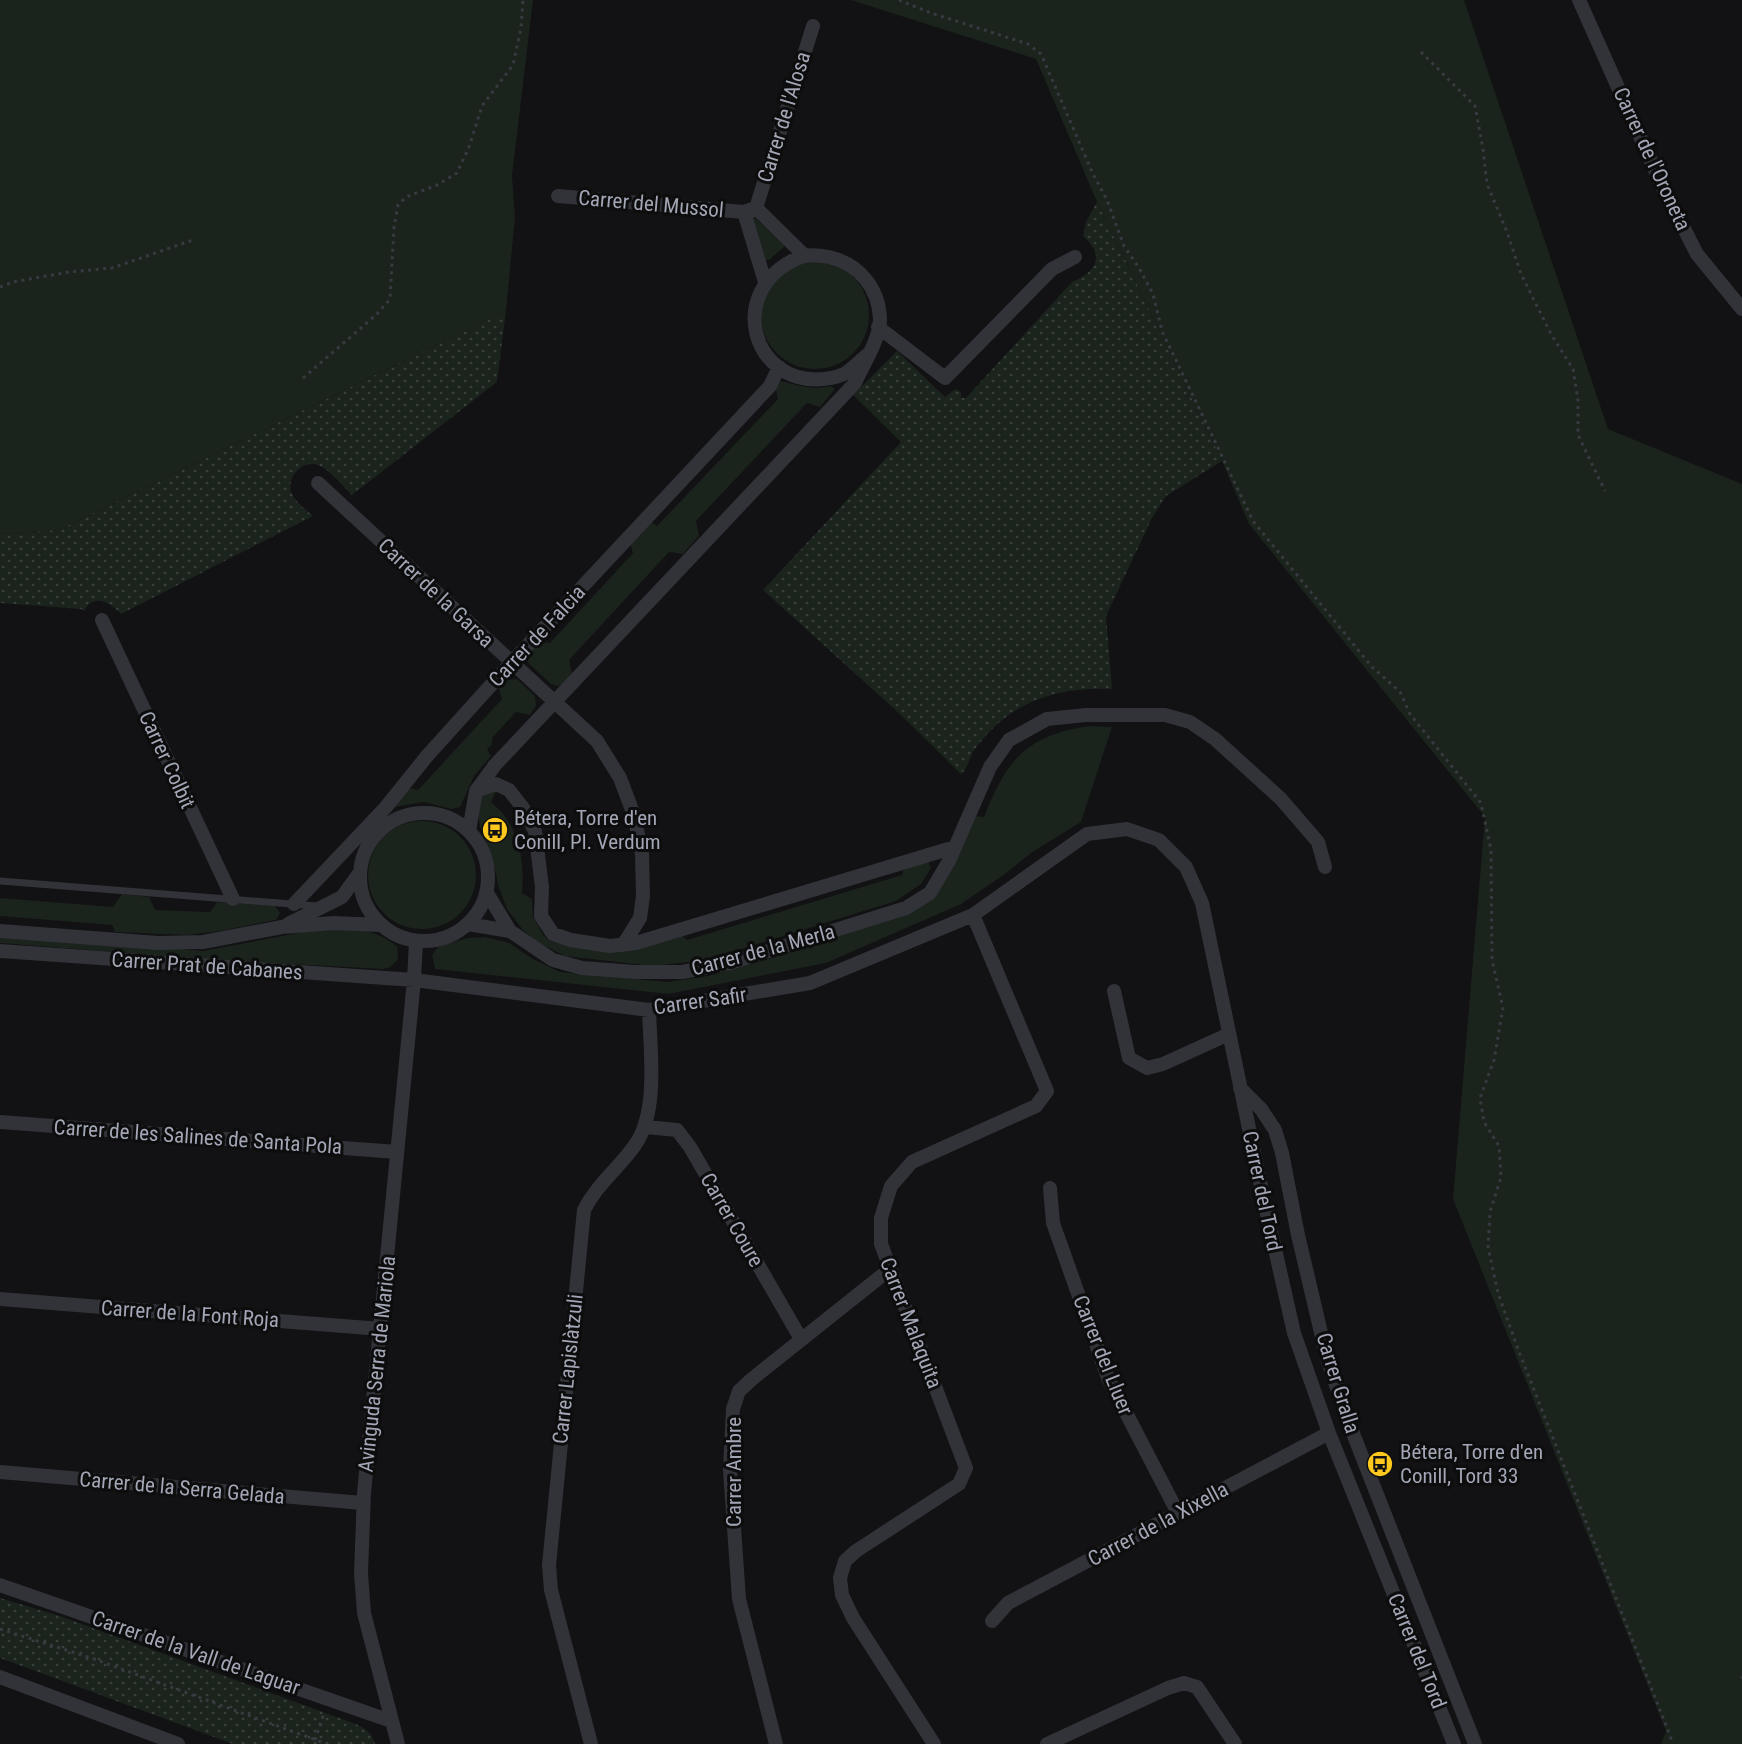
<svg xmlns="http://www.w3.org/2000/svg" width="1742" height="1744" font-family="'Roboto Condensed',sans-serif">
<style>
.green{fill:#1b231d}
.park{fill:url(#park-dots)}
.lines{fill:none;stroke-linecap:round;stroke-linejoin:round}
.path{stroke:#383a40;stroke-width:3;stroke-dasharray:3 4.5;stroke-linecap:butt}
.lane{stroke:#323339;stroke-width:7}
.street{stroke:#323339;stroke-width:14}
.labels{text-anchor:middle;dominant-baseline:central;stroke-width:6;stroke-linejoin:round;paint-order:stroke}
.street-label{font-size:21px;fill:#a2a6b5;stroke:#0d0d0e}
.poi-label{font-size:21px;fill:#a2a6b5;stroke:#0d0d0e;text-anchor:start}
</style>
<defs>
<pattern id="park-dots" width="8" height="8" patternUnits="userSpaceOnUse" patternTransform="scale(1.5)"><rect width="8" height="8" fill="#1b231d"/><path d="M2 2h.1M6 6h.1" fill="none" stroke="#39403c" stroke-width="1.8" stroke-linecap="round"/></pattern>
</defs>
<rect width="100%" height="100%" fill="#121113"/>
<path class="green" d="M0 0H533L512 176 515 217 506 311 59 530 0 534Z
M851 0H1464L1608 429 1742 484V1744H1661L1666 1731 1453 1199 1485 817 1249 524 1222 461 1097 202 1036 59Z
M751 214 784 245V247L769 260H765Z
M761 315a54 54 0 1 1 108 0a54 54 0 1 1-108 0Z
M782 381C799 386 813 390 831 386L835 389 820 407 807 403 696 521 699 536 683 554 669 552 569 660 572 673 563 684 558 686 551 684 527 662 526 654 536 641 550 643 633 553 629 539 648 519 657 526 778 399 774 383Z
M517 679 535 696 536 706 530 715 516 712 492 738V745L487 749 491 756 474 776 460 807 451 809 424 802 394 807 404 787 418 790 502 699 498 686 504 680Z
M1089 726 1112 727 1081 822 1031 853 1005 874 961 904 826 963 668 994 435 969 432 955 438 947 444 945 468 938 485 937 509 943 533 959 560 972 667 982 708 976 762 961 906 914 920 907 931 899 975 816 984 817C1006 760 1027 735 1089 726Z
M496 791 491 802C519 824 525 860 522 893L532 899 533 917 544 936 550 941 571 946 678 932 687 940 902 875 905 861 927 858 931 868 921 884 896 901 706 960 653 966 565 956 537 942 523 930 507 909 499 888 492 856 480 826 478 812 481 796Z
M368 875a54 54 0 1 1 108 0a54 54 0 1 1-108 0Z
M122 894 149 897 155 910 210 912 217 902 275 906 280 913 277 919 275 920 220 931 187 935 115 932 112 925 0 916V898L113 907Z
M335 926C356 928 380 931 397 947L398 959 390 967 383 969 218 960 0 943V936L203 951Z"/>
<path class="park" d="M1097 202 1222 461 1166 496 1152 518 1106 616 1112 689C1061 687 1017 699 983 739 980 743 977 746 974 750 969 758 968 768 961 774L902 716 763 590 901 442 853 395 897 351 945 397 955 389 961 392V398H966L1072 282C1096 272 1106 256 1083 236L1086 222Z
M506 311 497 382 352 495C343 486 332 472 320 466 305 458 287 475 291 491 294 501 305 509 313 516L121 614C111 603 94 592 84 611L81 609 0 603V534L59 530Z
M0 1598 60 1616 353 1723C365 1728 371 1731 375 1744H233L0 1658Z"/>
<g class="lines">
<path class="path" d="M899 0 931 13 1028 44 1041 54 1093 174 1107 200 1124 246 1139 268 1153 294 1162 331 1253 521 1372 667 1400 692 1410 714 1481 803 1491 850 1492 960 1503 1008 1494 1060 1480 1098 1484 1122 1499 1146 1501 1177 1490 1212 1488 1247 1498 1293 1518 1349 1671 1738 1670 1744
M1421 52 1475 106 1483 149 1487 184 1507 232 1521 274 1551 334 1573 369 1578 400V435L1605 491
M0 287 13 282 69 272 112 268 193 240
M303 378 376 315 390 299 394 227 398 205 406 197 437 185 457 173 469 147 482 106 513 65 521 28 523 0
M0 1629 94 1659 327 1744
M1741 1678 1742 1677
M315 1740 324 1713"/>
<path class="lane" d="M0 881 317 906"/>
<path class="street" d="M1579 0 1663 188 1697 254 1742 309
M558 196 744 212
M756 208 813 26
M765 282 744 212 756 208 805 256
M878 327 945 378 1052 269 1075 257
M318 483 597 741 620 778 634 815 642 854 643 896 640 918 623 945
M102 620 233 899
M476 791 496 784 509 790 523 808 535 831 542 887 541 916 553 934 571 940 610 946 636 943 955 847
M360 877a64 64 0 1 1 128 0a64 64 0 1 1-128 0Z
M469 831 476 791 495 765 855 383C863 365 880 339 880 319 879 288 859 264 829 257 819 255 807 254 798 258 725 290 751 386 824 379 832 378 839 377 846 373 853 368 860 361 867 355
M294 904 386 807 427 756 511 663 770 386 779 367
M288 924 342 897 360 872
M468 924 510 931 487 893
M0 931 158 943 203 942 282 927 334 923 381 925
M510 931 553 960 582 968 635 972H682L730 963 906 908 930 893 949 861 990 767 1009 740 1047 719 1086 715H1165L1190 722 1215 739 1281 799 1318 842 1325 867
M0 951 414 980 649 1010 810 983 973 915 1087 834 1127 829 1159 840 1186 867 1202 903 1265 1205 1294 1333 1329 1433 1454 1744
M1114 991 1129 1058 1147 1068 1163 1064 1229 1034
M1240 1088 1261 1109 1275 1130 1282 1153 1298 1235 1327 1358 1347 1418 1475 1744
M0 1122 397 1152
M646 1127 677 1130 690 1147 801 1339
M1050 1188 1053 1223 1108 1378 1178 1513
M0 1299 381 1329
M0 1472 363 1503
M0 1585 391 1721
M992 1621 1008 1603 1329 1433
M0 1677 178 1744
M398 1744 364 1613 361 1573 364 1493 414 980 416 941
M591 1744 551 1590 549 1565 584 1210C597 1184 619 1168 635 1145 659 1111 650 1050 649 1010
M776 1744 739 1599 730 1470 733 1409 739 1391 752 1379 890 1269
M934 1744 853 1618 842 1595 840 1578 845 1561 856 1551 959 1484 966 1468 881 1244V1218L891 1186 912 1162 1036 1106 1047 1091 973 915
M1047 1744 1168 1688 1184 1683 1197 1687 1235 1744"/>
</g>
<defs>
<g id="bus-disc" transform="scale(1.35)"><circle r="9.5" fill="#ffc81e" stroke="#0d0d0e"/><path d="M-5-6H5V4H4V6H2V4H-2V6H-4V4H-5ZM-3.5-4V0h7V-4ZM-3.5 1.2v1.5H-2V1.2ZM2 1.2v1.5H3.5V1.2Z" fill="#111"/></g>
</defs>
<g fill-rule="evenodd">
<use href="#bus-disc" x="495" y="830"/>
<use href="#bus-disc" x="1380" y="1464"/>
</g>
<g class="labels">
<g class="street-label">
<text transform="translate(784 117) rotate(-73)">Carrer de l'Alosa</text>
<text transform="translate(1652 159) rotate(65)">Carrer de l'Oroneta</text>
<text transform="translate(651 204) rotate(5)">Carrer del Mussol</text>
<text transform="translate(436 593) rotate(43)">Carrer de la Garsa</text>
<text transform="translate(537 636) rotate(-47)">Carrer de Falcia</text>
<text transform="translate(167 760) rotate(65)">Carrer Colbit</text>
<text transform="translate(763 950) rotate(-15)">Carrer de la Merla</text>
<text transform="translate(207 966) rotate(4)">Carrer Prat de Cabanes</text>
<text transform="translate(700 1001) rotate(-8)">Carrer Safir</text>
<text transform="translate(198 1137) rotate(4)">Carrer de les Salines de Santa Pola</text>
<text transform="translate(1262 1191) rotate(78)">Carrer del Tord</text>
<text transform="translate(732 1220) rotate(60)">Carrer Coure</text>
<text transform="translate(190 1314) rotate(4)">Carrer de la Font Roja</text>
<text transform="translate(911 1323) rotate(69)">Carrer Malaquita</text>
<text transform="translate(1103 1355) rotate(68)">Carrer del Lluer</text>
<text transform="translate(377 1364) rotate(-84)">Avinguda Serra de Mariola</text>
<text transform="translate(568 1369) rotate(-84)">Carrer Lapislàtzuli</text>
<text transform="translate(1338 1383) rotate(73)">Carrer Gralla</text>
<text transform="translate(734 1472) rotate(-90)">Carrer Ambre</text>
<text transform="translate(182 1488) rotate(5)">Carrer de la Serra Gelada</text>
<text transform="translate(1158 1524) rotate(-28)">Carrer de la Xixella</text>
<text transform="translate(1417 1651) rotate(68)">Carrer del Tord</text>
<text transform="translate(196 1653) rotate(19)">Carrer de la Vall de Laguar</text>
</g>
<g class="poi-label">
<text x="514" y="818">Bétera, Torre d'en<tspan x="514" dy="24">Conill, Pl. Verdum</tspan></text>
<text x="1400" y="1452">Bétera, Torre d'en<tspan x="1400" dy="24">Conill, Tord 33</tspan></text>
</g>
</g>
</svg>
